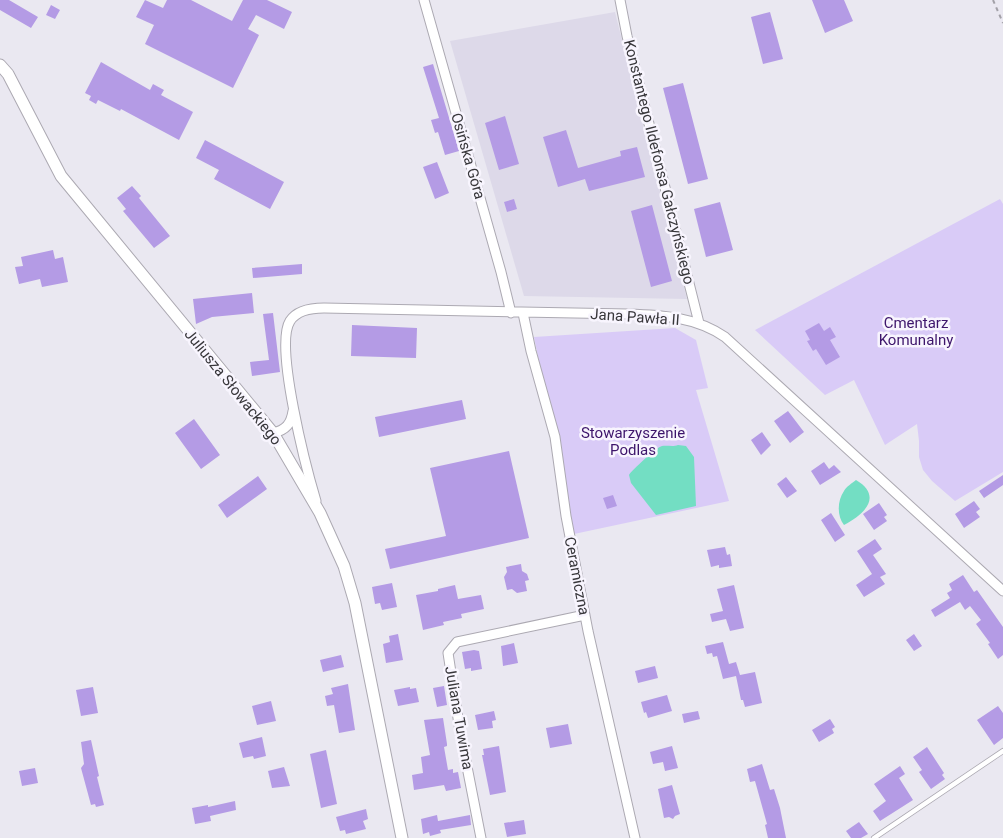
<svg xmlns="http://www.w3.org/2000/svg" width="1003" height="838" font-family="Roboto,sans-serif">
<style>
.built{fill:#ddd9e9}
.green{fill:#d9cbf7}
.water{fill:#73dec3}
.building{fill:#b49be5}
.lines{fill:none;stroke-linecap:round;stroke-linejoin:round}
.service-casing{stroke:#aca9b2;stroke-width:6}
.minor-casing{stroke:#aca9b2;stroke-width:11}
.tertiary-casing{stroke:#aca9b2;stroke-width:13}
.path{stroke:#a2a0a7;stroke-width:2;stroke-dasharray:4 4;stroke-linecap:butt}
.service{stroke:#fff;stroke-width:4.5}
.minor{stroke:#fff;stroke-width:9}
.tertiary{stroke:#fff;stroke-width:11}
.labels{text-anchor:middle;dominant-baseline:central;stroke-width:5;stroke-linejoin:round;paint-order:stroke}
.street-label{font-size:15px;fill:#38373b;stroke:#f8f5fe}
.park-label{font-size:15px;fill:#3d156b;stroke:#f8f5fe}
</style>
<rect width="100%" height="100%" fill="#eae8f1"/>
<path class="built" d="M615 12 687 299 524 296 450 41Z"/>
<path class="green" d="M1000 199 1003 204V472L955 501 932 481 923 470 919 457V441L917 424 885 445 854 380 825 395 755 330Z
M675 328 696 340 708 388 696 390 729 501 574 534 534 337Z"/>
<path class="water" d="M678 445 686 446 694 457 696 506 656 515 631 483 629 475C632 470 657 447 662 446 667 445 673 447 678 445Z
M856 480C883 496 865 514 844 525 837 516 837 501 844 491 846 487 852 483 856 480Z"/>
<path class="building" d="M0 0H9L38 17 31 28 0 10Z
M145 0 163 8 167 0H191L232 21 243 0H267L292 12 284 29 256 15 248 29 259 35 233 88 145 44 154 25 136 17Z
M812 0H844L853 21 825 33Z
M51 5 60 10 55 19 46 15Z
M770 12 783 59 763 64 751 17Z
M101 62 150 90 153 84 164 90 161 95 193 112 179 140 121 109 120 111 98 100 96 104 89 100 91 96 85 93Z
M433 64 459 151 445 155 438 132 435 133 431 120 439 118 423 67Z
M683 83 708 179 688 184 663 88Z
M505 116 519 164 499 170 485 123Z
M566 130 578 168 621 156 620 151 637 147 645 177 589 191 585 179 558 187 543 137Z
M205 140 284 182 270 209 214 179 219 170 196 158Z
M437 162 449 193 435 199 423 167Z
M132 186 141 196 139 198 170 236 154 248 123 211 126 209 117 198Z
M514 199 517 209 507 212 504 202Z
M720 202 733 250 706 257 694 209Z
M652 205 672 281 651 287 631 211Z
M53 250 55 259 63 257 68 282 42 287 40 279 19 284 15 267 23 266 21 257Z
M302 264V274L253 278 252 268Z
M252 293 254 313 212 317 196 324 193 299Z
M273 313 280 372 252 376 250 362 269 360 263 314Z
M819 323 824 331 830 327 836 337 830 340 840 357 826 365 816 349 813 351 807 341 810 340 805 331Z
M352 325 417 328 416 358 351 356Z
M462 400 466 419 379 437 375 417Z
M788 411 804 432 790 443 774 421Z
M194 419 220 455 201 469 175 433Z
M762 432 771 445 761 455 751 440Z
M509 451 529 538 390 569 385 549 446 536 430 468Z
M824 462 829 469 834 465 841 472 820 485 811 471Z
M1003 475V485L984 498 979 491Z
M258 476 267 489 227 518 218 505Z
M786 477 797 491 787 498 777 484Z
M613 495 617 506 607 509 603 498Z
M974 501 980 509 976 512 980 517 964 528 955 514Z
M879 503 887 515 884 517 887 521 874 530 863 514Z
M831 513 845 535 835 542 821 520Z
M875 539 882 549 873 555 886 574 880 577 885 584 864 597 856 585 872 574 857 551Z
M725 547 727 555 730 554 732 566 719 568V565L711 567 707 550Z
M521 564 522 571 527 574 529 580 525 581 527 591 517 593 512 589 507 590 504 577 507 572 506 567Z
M963 575 974 592 977 590 1003 627V655L998 659 988 644 990 643 976 624 981 620 970 606 965 610 960 602 935 617 931 610 950 598 947 593 952 590 949 584Z
M392 583 397 607 382 610 380 603 375 604 372 587Z
M455 585 458 599 481 595 484 609 461 614 462 618 443 622 444 625 423 630 416 595 438 591V589Z
M734 585 744 628 730 631 726 619 712 622 710 614 723 611 717 589Z
M398 634 403 660 386 663 383 644 390 642 389 636Z
M914 634 922 646 914 651 906 640Z
M723 642 729 664 736 662 740 675 755 672 762 703 745 707 743 700H741L736 676 723 679 717 656 713 657 712 653 707 654 705 646Z
M514 643 518 663 503 666 501 646Z
M474 650 479 651 482 669 471 671V668L465 669 462 652Z
M341 655 344 667 323 672 320 660Z
M655 666 658 678 638 683 635 671Z
M348 684 355 730 339 733 334 705 327 706 325 696 333 694 331 688Z
M444 686 447 705 437 707 433 688Z
M93 687 98 713 81 716 76 690Z
M410 687V689L416 688 419 702 398 706 394 690Z
M667 695 672 711 648 718 646 712 644 713 641 702Z
M271 701 276 721 257 725 252 706Z
M998 706 1003 713V738L994 745 977 720Z
M494 711 496 720 492 721 493 728 478 730 475 715Z
M698 711 700 719 684 723 682 714Z
M443 718 447 744V746L444 747 448 770 453 769V773L458 772 461 788 446 791 444 785 414 790 412 775 423 773 421 757 430 755 424 720Z
M830 719 835 727 832 729 834 733 819 742 812 730Z
M568 724 572 744 550 748 546 728Z
M262 737 266 756 254 759 253 756 243 758 239 743Z
M91 740 99 776 97 777 104 805 96 807 95 804 91 805 81 768 84 764 81 742Z
M499 746 506 792 490 795 482 755H484L483 749Z
M672 746 678 768 665 771 663 762 653 764 650 752Z
M927 747 944 773 942 775 945 779 931 789 919 772 922 770 913 757Z
M326 750 337 804 321 808 310 754Z
M762 764 770 790 774 789 780 808 786 838H768L765 825 767 824 755 781 750 782 747 769Z
M900 766 905 774 899 778 913 800 880 821 873 811 886 801 874 784Z
M284 767 290 786 272 788 268 771Z
M35 768 38 783 22 786 19 771Z
M672 785 680 814 675 816 673 819 669 817 664 818 658 789Z
M235 801 236 810 210 816 211 821 195 824 192 808 208 805V807Z
M366 809 368 819 363 821 366 829 346 834 345 830 340 831 336 817Z
M437 815 438 821 470 815 471 825 440 830 441 833 430 836 429 832 423 834 421 819Z
M524 820 526 834 507 837 504 823Z
M859 822 868 834 861 838H851L846 831Z"/>
<g class="lines">
<g class="service-casing">
<path id="service" d="M874 838 1003 751"/>
</g>
<g class="minor-casing">
<path id="minor" d="M424 0 501 272 511 313
M620 0 627 36 699 323
M523 313 531 351 555 437 566 516 588 631 635 838
M273 433C286 430 291 424 293 411
M316 501C307 471 274 346 290 321 297 310 312 308 324 308L628 314C662 315 696 317 725 337L1003 591
M481 838 460 731 448 653 457 642 585 615"/>
</g>
<g class="tertiary-casing">
<path id="tertiary" d="M0 65 8 74 61 176 273 433 320 513 344 566 355 603 402 838"/>
</g>
<path class="path" d="M993 0 1003 23"/>
<use href="#service" class="service"/>
<use href="#minor" class="minor"/>
<use href="#tertiary" class="tertiary"/>
</g>
<g class="labels">
<g class="street-label">
<text transform="translate(468 156) rotate(74)">Osińska Góra</text>
<text transform="translate(659 162) rotate(76)">Konstantego Ildefonsa Gałczyńskiego</text>
<text transform="translate(635 317) rotate(4)">Jana Pawła II</text>
<text transform="translate(233 387) rotate(51)">Juliusza Słowackiego</text>
<text transform="translate(577 576) rotate(79)">Ceramiczna</text>
<text transform="translate(459 718) rotate(80)">Juliana Tuwima</text>
</g>
<g class="park-label">
<text x="916" y="323">Cmentarz<tspan x="916" dy="17">Komunalny</tspan></text>
<text x="633" y="433">Stowarzyszenie<tspan x="633" dy="17">Podlas</tspan></text>
</g>
</g>
</svg>
